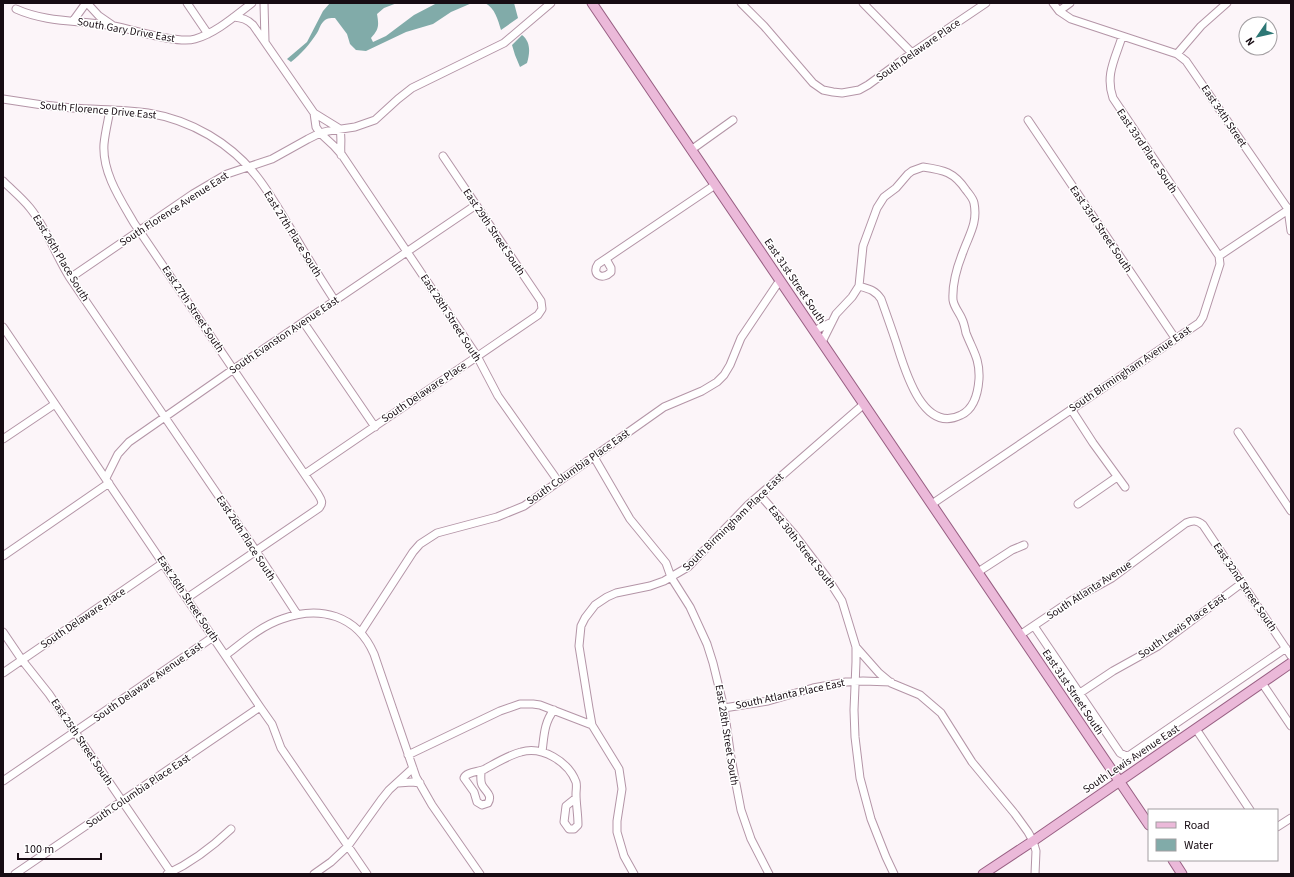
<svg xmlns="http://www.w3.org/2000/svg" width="1294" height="877" font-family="'Source Sans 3',sans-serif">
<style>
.water{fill:#81aba9}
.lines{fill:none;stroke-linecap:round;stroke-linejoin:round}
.minor-casing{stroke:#b495a7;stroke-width:9}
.major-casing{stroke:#985f83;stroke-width:11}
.minor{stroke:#fff;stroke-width:7}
.major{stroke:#ebb9d9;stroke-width:9}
.labels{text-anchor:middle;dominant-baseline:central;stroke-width:3;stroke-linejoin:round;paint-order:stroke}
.street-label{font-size:11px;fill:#170c13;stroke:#fff}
</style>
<rect width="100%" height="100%" fill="#fcf5f9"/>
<path class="water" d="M330 3H397L384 8 377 14C379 26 379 29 371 38L373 42 386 36 414 15 437 3H472L451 12 433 24 406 32 366 51 356 50 350 44 347 34 335 18C330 18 326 18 323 22 320 25 319 30 317 33 310 44 301 54 291 62L287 59 307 42 323 11Z
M485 3H514L518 18 501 30C498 20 495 8 485 3Z
M522 35C531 42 530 53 527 63L520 67 515 55 512 45Z"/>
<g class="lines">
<g class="minor-casing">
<path id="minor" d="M87 3 99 16 112 25
M187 3 208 34
M264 3 265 41
M741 3 764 26 813 83 823 90 833 92 842 93 859 90 868 85 912 53 986 3
M863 3 912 53
M1053 3 1059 11 1071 19 1177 54 1186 61 1288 209 1291 231
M16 9C47 23 81 20 114 26 135 30 177 44 195 39 216 33 235 16 252 3
M1059 11 1070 3
M234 17C242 18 247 19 253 25L314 113 340 129C342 138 340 146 341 155
M73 21 86 3
M1122 37C1115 59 1105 75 1113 98L1219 256
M1177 54 1201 26 1227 3
M3 99C26 103 49 106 72 108 97 110 123 109 148 113 191 120 231 143 258 178 271 195 281 213 292 231 306 255 320 278 335 301
M110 110C108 121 105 133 104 144 102 172 120 199 134 223L318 494C321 499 324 503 319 508L187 598
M314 113 316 127 320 133 334 146 342 155 477 356 498 396 558 481
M1028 120 1175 338
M691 150 733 120
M923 167C944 170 954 172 966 190 969 194 973 198 974 203 978 223 969 235 963 252 957 267 952 284 953 300 954 307 959 312 962 319 964 323 965 328 966 333 973 351 980 359 979 379 978 393 974 409 961 415 922 435 904 367 896 342 891 327 886 313 881 299 875 290 869 289 859 286L863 246 877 208 884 197 896 188 908 174 912 171Z
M3 181C12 190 22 198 30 208 47 229 56 256 70 278L252 545 297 614
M606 259 611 268V272C602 281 591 274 598 264L715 185
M70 278 193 194 227 174 272 159 308 139 320 133 328 131 355 127 375 120 398 99 412 88 504 43 551 3
M304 323 375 427
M3 327 260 707 272 724 281 748 367 874
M814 331 832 322
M822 342 836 314 852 297 859 286
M1071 409 1093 443 1125 487
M1238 432 1291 511
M3 439 55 404
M594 457 630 519 666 563 671 577 690 607 707 644 713 663 724 708 731 758 741 810 751 839 769 874
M305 474 538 315 542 309 541 301 443 156
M106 478 118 454 129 442 228 373 476 205
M760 495 794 534 826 576 842 601 856 647V662L854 710 855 737 860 778 871 819 886 857 894 874
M932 504 1199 323 1203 317 1220 264 1219 256 1291 208
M1078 504 1117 477
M3 556 109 483
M978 572 1012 550 1024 545
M1034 626 1120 753 1126 756 1130 755 1286 648
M3 632 22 660 49 694 172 874
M361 632 413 552 420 544 437 533 497 517 524 506 664 407 702 391 717 382 724 375 730 365 741 338 780 280
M1020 635 1072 600 1112 578 1186 523C1193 520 1197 520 1203 525L1291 656
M856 647 879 673 891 683 920 695 941 713 972 762 1015 814 1028 832 1033 841 1036 851 1035 874
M226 655C243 642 261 626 282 619 320 605 357 615 374 654L416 777 432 805 480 874
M3 673 163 563
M1262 683 1291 726
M1080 693 1113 671 1158 646 1242 583
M724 708 768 701 813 688 846 682 863 681 891 682
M1196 729 1250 810
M542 752C544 737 544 722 554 710
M408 755 500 711 520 704H533L540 705 592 725
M481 771C481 775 480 781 482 785 485 791 493 795 488 803L482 805 477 802 474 792 464 778C466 772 479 772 485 769 496 763 509 755 521 752 542 746 568 761 576 782 577 786 576 790 576 794 576 804 578 814 578 825L574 829H569L564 822 566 806 576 798
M3 781 213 637
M398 783 412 782 420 783
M1277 827 1291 818
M15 874 260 707
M167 874C191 863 212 847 231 829
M314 874 331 862 348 846 381 800 389 790 413 768
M634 874 624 856 617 832V821L622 789 619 769 592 725 589 708 579 646 581 626 585 618 595 605 607 597 616 593 650 586 664 581 688 567 748 505 864 404"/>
</g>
<g class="major-casing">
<path id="major" d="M592 3 1149 825
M1173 860 1182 874
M983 874 1033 841 1291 663"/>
</g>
<use href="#minor" class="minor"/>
<use href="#major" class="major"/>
</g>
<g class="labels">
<g class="street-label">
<text transform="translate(126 30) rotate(10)">South Gary Drive East</text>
<text transform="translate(918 50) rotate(-35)">South Delaware Place</text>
<text transform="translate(98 110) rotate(5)">South Florence Drive East</text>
<text transform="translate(1224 116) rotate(56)">East 34th Street</text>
<text transform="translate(1147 151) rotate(56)">East 33rd Place South</text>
<text transform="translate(174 209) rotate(-33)">South Florence Avenue East</text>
<text transform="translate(1101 229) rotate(56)">East 33rd Street South</text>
<text transform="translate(494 232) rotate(56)">East 29th Street South</text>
<text transform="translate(293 234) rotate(58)">East 27th Place South</text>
<text transform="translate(61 258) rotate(59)">East 26th Place South</text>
<text transform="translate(795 281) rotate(56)">East 31st Street South</text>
<text transform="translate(193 309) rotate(56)">East 27th Street South</text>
<text transform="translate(451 318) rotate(57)">East 28th Street South</text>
<text transform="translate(284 335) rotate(-34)">South Evanston Avenue East</text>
<text transform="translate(1130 369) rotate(-34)">South Birmingham Avenue East</text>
<text transform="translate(424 392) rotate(-34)">South Delaware Place</text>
<text transform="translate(578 467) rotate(-35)">South Columbia Place East</text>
<text transform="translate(733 522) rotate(-44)">South Birmingham Place East</text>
<text transform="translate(246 538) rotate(57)">East 26th Place South</text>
<text transform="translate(802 547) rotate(52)">East 30th Street South</text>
<text transform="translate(1245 587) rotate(56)">East 32nd Street South</text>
<text transform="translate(1089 590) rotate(-33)">South Atlanta Avenue</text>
<text transform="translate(188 599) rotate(56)">East 26th Street South</text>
<text transform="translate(83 618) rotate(-34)">South Delaware Place</text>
<text transform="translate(1182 626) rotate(-35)">South Lewis Place East</text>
<text transform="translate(148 682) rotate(-35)">South Delaware Avenue East</text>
<text transform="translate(1073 692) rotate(56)">East 31st Street South</text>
<text transform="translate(790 694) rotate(-12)">South Atlanta Place East</text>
<text transform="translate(727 735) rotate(81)">East 28th Street South</text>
<text transform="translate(82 742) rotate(56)">East 25th Street South</text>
<text transform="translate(1131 759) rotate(-34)">South Lewis Avenue East</text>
<text transform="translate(138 791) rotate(-34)">South Columbia Place East</text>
</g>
</g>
<rect width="1294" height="877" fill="none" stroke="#170c13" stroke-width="8"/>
<rect x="1148" y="809" width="130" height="52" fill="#ffffff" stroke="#a29ea1"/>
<rect x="1156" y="822" width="20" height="6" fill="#ebb9d9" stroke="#a29ea1"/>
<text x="1184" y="829" font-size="12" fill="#170c13">Road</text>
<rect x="1156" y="839" width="20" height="12" fill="#81aba9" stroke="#a29ea1"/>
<text x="1184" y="849" font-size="12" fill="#170c13">Water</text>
<g transform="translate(1258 36) rotate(236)"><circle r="19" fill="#ffffff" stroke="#a29ea1"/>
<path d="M0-3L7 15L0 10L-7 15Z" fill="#2d7775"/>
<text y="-6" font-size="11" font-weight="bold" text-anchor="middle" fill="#170c13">N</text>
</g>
<path d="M18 853v6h83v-6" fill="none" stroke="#170c13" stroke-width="2"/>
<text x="24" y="853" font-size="12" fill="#170c13" stroke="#ffffff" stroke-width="3" paint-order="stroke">100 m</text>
</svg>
